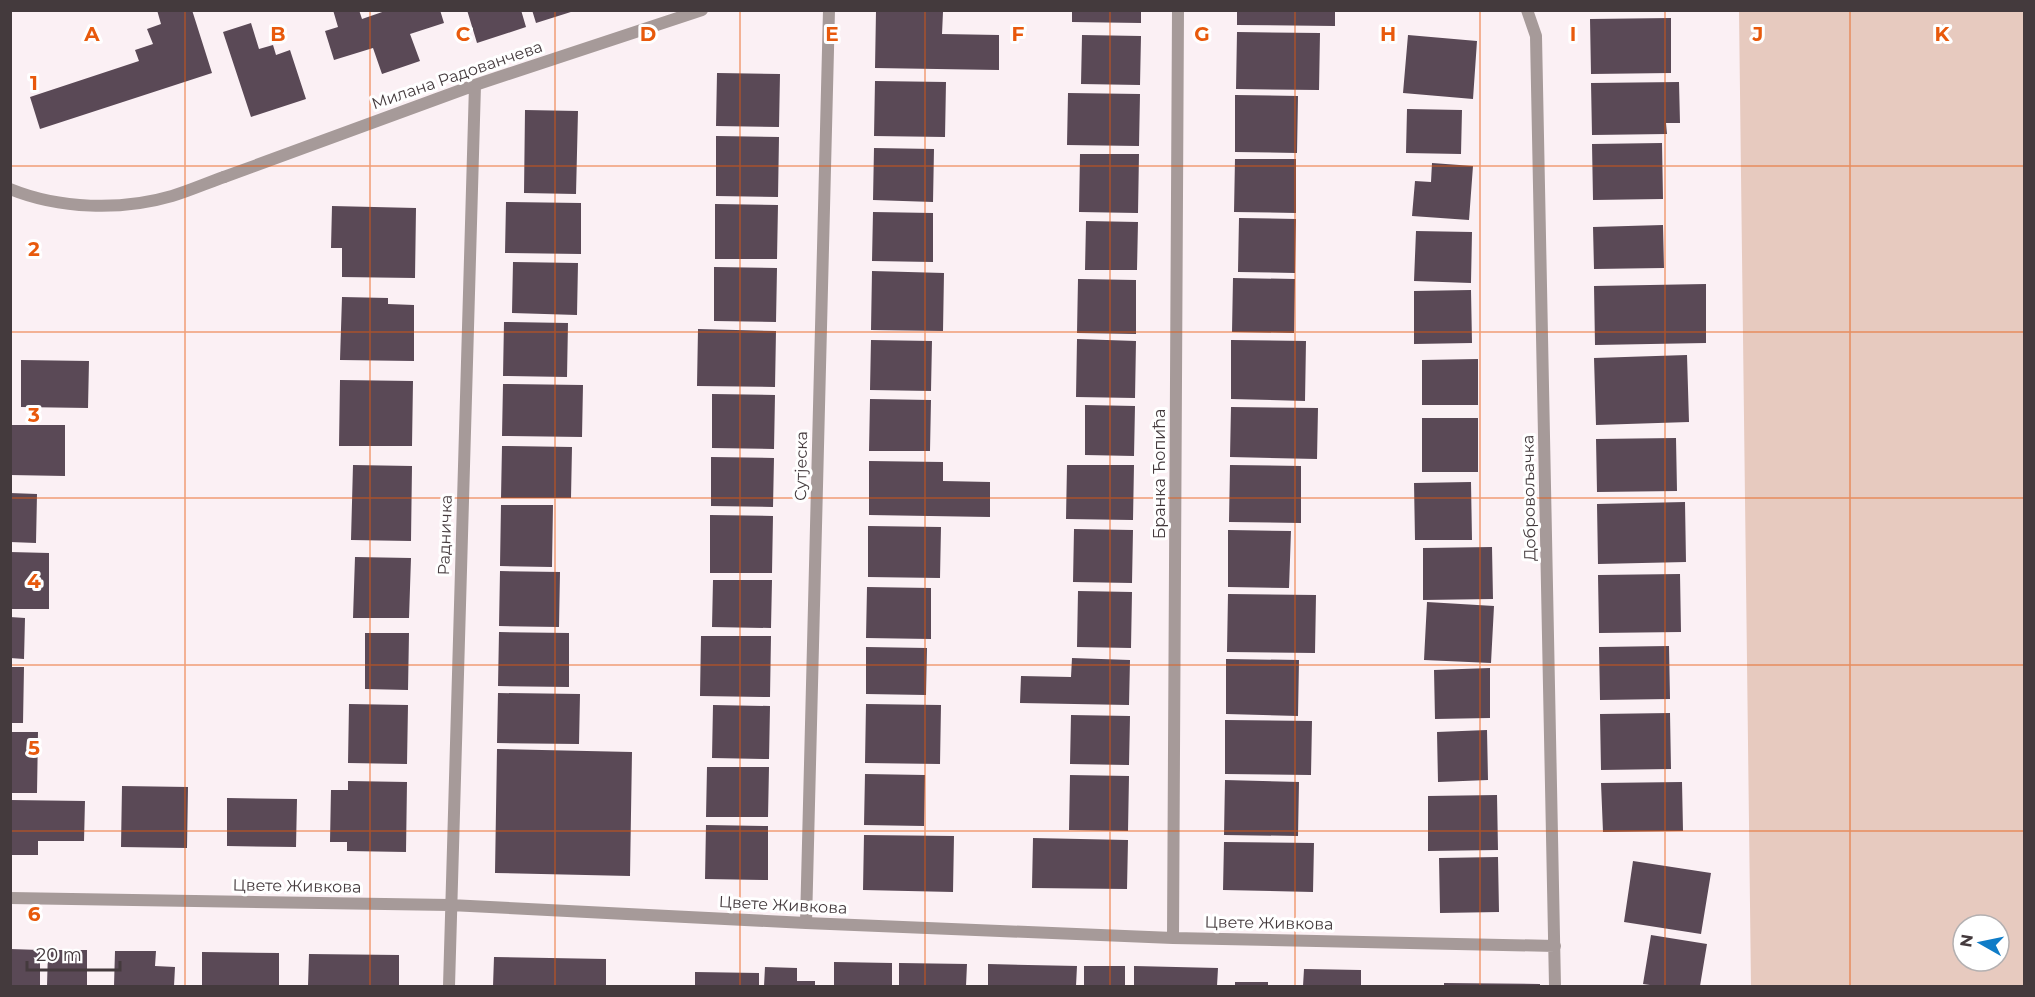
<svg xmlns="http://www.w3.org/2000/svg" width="2035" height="997" font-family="Montserrat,sans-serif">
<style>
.green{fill:#e7cabf;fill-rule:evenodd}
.building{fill:#5a4956}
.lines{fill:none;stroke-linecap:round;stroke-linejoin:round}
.lane{stroke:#a69a99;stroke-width:12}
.street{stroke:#a69a99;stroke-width:12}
.grid{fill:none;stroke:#e8590c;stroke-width:1.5;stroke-opacity:0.55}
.labels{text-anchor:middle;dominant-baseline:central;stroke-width:6;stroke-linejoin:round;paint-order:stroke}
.street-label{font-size:16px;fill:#443a3d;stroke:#fff}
.grid-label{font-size:20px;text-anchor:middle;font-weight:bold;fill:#e8590c;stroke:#fff;stroke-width:6;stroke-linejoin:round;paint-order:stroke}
</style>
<rect width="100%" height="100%" fill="#fbf0f4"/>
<path class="green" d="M1739 11H2024V986H1751ZM1963 925H1999V961H1963Z"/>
<path class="building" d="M157 10H192L212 73 40 129 30 97 139 61 135 50 153 44 147 29 161 24Z
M333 10H359L362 19 388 10H440L444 23 410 34 420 61 382 74 373 48 334 60 325 31 338 27Z
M467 10H521L526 27 477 43Z
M532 10H574V11L536 23Z
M1072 10H1141V23L1072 22Z
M1237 10H1335V26L1237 25Z
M876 11 943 12 942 34 999 35V70L875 68Z
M1671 18V73L1591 74 1590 19Z
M251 23 259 49 273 45 276 55 290 50 306 99 251 117 223 32Z
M1237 32 1320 33 1319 90 1236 89Z
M1082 35 1141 36 1140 85 1081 84Z
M1408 35 1477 41 1473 99 1403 93Z
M717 73 780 74 779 127 716 126Z
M875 81 946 82 945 137 874 136Z
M1679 82 1680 123H1666L1667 134 1592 135 1591 83Z
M1068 93 1140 94 1139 146 1067 145Z
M1235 95 1298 96 1297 153 1235 152Z
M1407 109 1462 110 1461 154 1406 153Z
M525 110 578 111 576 194 524 193Z
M716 136 779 137 778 197 716 196Z
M1662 143 1663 199 1593 200 1592 144Z
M874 148 934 149 933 202 873 200Z
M1080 154H1139L1138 213 1079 212Z
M1235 159H1296V213L1234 212Z
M1432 163 1473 166 1469 220 1412 216 1415 181 1431 182Z
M506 202 581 203V254L505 253Z
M715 204 778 205 777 259H715Z
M332 206 416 208 415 278 342 277V248H331Z
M873 212 933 213V262L872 261Z
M1239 218 1296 219 1295 273 1238 272Z
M1086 221 1138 222 1137 270H1085Z
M1663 225 1664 268 1594 269 1593 227Z
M1416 231 1472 232 1471 283 1414 281Z
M513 262 578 263 577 315 512 313Z
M714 267 777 268 776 322 714 321Z
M872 271 944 273 943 331 871 330Z
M1233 278 1295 279 1294 333 1232 332Z
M1078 279 1136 280V334L1077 333Z
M1706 284V343L1595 345 1594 286Z
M1471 290 1472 343 1414 344V291Z
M342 297 388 298V304L414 305V361L340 360Z
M504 322 568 323 567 377 503 376Z
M698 329 776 331 775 387 697 386Z
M1077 339 1136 341 1135 398 1076 397Z
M871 340 932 341 931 391 870 390Z
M1231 340 1306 341 1305 401 1231 399Z
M1687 355 1689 422 1596 425 1594 358Z
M1478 359V405H1422V360Z
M21 360 89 361 88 408 21 407Z
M340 380 413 381 412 446H339Z
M503 384 583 385 582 437 502 436Z
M712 394 775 395 774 449 712 448Z
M870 399 931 400 930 451H869Z
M1085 405 1135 406 1134 456 1085 455Z
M1231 407 1318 408 1317 459 1230 457Z
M1422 418H1478V472H1422Z
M10 425H65V476L10 475Z
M1676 438 1677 491 1597 492 1596 439Z
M502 446 572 447 571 498H501Z
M711 457 774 458 773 507 711 506Z
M869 461 943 462V481L990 482V517L869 515Z
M353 465 412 466 411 541 351 540Z
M1067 465H1134L1133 520 1066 519Z
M1230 465 1301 466V523L1229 522Z
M1471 482 1472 540H1415L1414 483Z
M10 493 37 494 36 543 10 542Z
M1685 502 1686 562 1598 564 1597 504Z
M501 505H553L552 567 500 566Z
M710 515 773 516 772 573H710Z
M868 526 941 527 940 578 868 577Z
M1074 529 1133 530 1132 583 1073 582Z
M1228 530 1291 531 1289 588 1228 587Z
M1492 547 1493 599 1423 600V548Z
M10 552 49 553V609H10Z
M355 557 411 558 409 618H353Z
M500 571 560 572 559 627 499 626Z
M1680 574 1681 632 1599 633 1598 575Z
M713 580H772L771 628 712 627Z
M867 587 931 588V639L866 638Z
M1078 591 1132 592 1131 648 1077 647Z
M1228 594 1316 595 1315 653 1227 652Z
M1427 602 1494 606 1491 663 1424 660Z
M10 617 25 618 24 659 10 658Z
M499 632 569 633V687L498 686Z
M365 633H409L408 690 365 689Z
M701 636H771L770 697 700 696Z
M1669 646 1670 699 1600 700 1599 647Z
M866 647 927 648 926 695 866 694Z
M1072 658 1130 660 1129 705 1020 703 1021 676 1071 677Z
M1226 659 1299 660 1298 716 1226 714Z
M10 667H24L23 723H10Z
M1490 668V718L1435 719 1434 670Z
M498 693 580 694 579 744 497 743Z
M349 704 408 705 407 764 348 763Z
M866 704 941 705 940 764 865 763Z
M713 705 770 706 769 759 712 758Z
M1670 713 1671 769 1601 770 1600 714Z
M1071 715 1130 716 1129 765 1070 764Z
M1225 720 1312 721 1311 775 1225 774Z
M1487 730 1488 780 1438 782 1437 732Z
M10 732H38L37 793H10Z
M497 749 632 752 630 876 495 873Z
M707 767H769L768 817H706Z
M865 774 925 775 924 826 864 825Z
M1070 775 1129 776 1128 831 1069 830Z
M1225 780 1299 782 1298 836 1224 835Z
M348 781 407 782 406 852 347 851V842H330L331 790H348Z
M1682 782 1683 831 1603 832 1601 783Z
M122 786 188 787 187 848 121 847Z
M1497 795 1498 850 1428 851V796Z
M227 798 297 799 296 847 227 846Z
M10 800 85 801 84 841H38V855H10Z
M706 825 768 826V880L705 879Z
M864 835 954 836 953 892 863 890Z
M1033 838 1128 840 1127 889 1032 888Z
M1224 842 1314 843 1313 892 1223 890Z
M1498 857 1499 912 1440 913 1439 858Z
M1633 861 1711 873 1701 934 1624 922Z
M1651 935 1707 944 1700 986H1657L1643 984Z
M10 949 40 950V986H10Z
M48 950H87V986H47Z
M115 951H156L155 966 175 967 174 986H114Z
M202 952 279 953V986H202Z
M309 954 399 955V986H308Z
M494 957 606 959V986H493Z
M834 962 892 963V986H834Z
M899 963 967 964 966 986H899Z
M988 964 1077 966 1076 986H988Z
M1084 966H1125V986H1084Z
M1134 966 1218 968 1217 986H1134Z
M765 967 797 968V981H815V986H764Z
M1304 969 1361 970V986H1303Z
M695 972 759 973V986H695Z
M1235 982H1268V986H1235Z
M1444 983 1540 984V986H1444Z"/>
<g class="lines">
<path class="lane" d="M10 189C59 209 121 211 172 196 189 191 207 183 224 177"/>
<path class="street" d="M1527 10 1536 36 1555 986
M224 177 475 85 702 10
M10 898 450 905 806 923 1173 938 1555 946
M806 923 829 10
M1173 938 1178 10
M449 986 475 85"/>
</g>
<path class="grid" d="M185 10V986M370 10V986M555 10V986M740 10V986M925 10V986M1110 10V986M1295 10V986M1480 10V986M1665 10V986M1850 10V986M10 166H2024M10 332H2024M10 498H2024M10 665H2024M10 831H2024"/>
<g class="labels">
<g class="street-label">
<text transform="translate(457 75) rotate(-19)">Милана Радованчева</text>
<text transform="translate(801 466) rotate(-89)">Сутјеска</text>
<text transform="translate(1159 474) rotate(-90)">Бранка Ћопића</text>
<text transform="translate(1529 498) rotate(-91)">Добровољачка</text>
<text transform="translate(445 535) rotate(-88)">Радничка</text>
<text transform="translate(297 886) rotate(1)">Цвете Живкова</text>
<text transform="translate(783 905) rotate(3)">Цвете Живкова</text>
<text transform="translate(1269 923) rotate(1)">Цвете Живкова</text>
</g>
</g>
<g class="grid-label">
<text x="92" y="41">A</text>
<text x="278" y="41">B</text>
<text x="463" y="41">C</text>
<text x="648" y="41">D</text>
<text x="832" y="41">E</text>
<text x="1018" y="41">F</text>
<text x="1202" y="41">G</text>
<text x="1388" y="41">H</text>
<text x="1573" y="41">I</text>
<text x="1758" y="41">J</text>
<text x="1942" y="41">K</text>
<text x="34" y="90">1</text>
<text x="34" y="256">2</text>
<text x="34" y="422">3</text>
<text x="34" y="588">4</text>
<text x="34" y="755">5</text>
<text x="34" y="921">6</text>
</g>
<rect width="2035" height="997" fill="none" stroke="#443a3d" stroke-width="24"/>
<g transform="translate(1981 943) rotate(279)"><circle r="28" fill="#ffffff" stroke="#b4b0b1" stroke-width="1.5"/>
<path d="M0-4.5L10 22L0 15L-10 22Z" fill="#0f7cc7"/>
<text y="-9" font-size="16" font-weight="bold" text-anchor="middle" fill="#443a3d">N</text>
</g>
<path d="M27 961v9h93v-9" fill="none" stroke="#443a3d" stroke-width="3"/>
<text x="36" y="961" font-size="18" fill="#443a3d" stroke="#ffffff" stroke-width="4.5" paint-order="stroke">20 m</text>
</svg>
